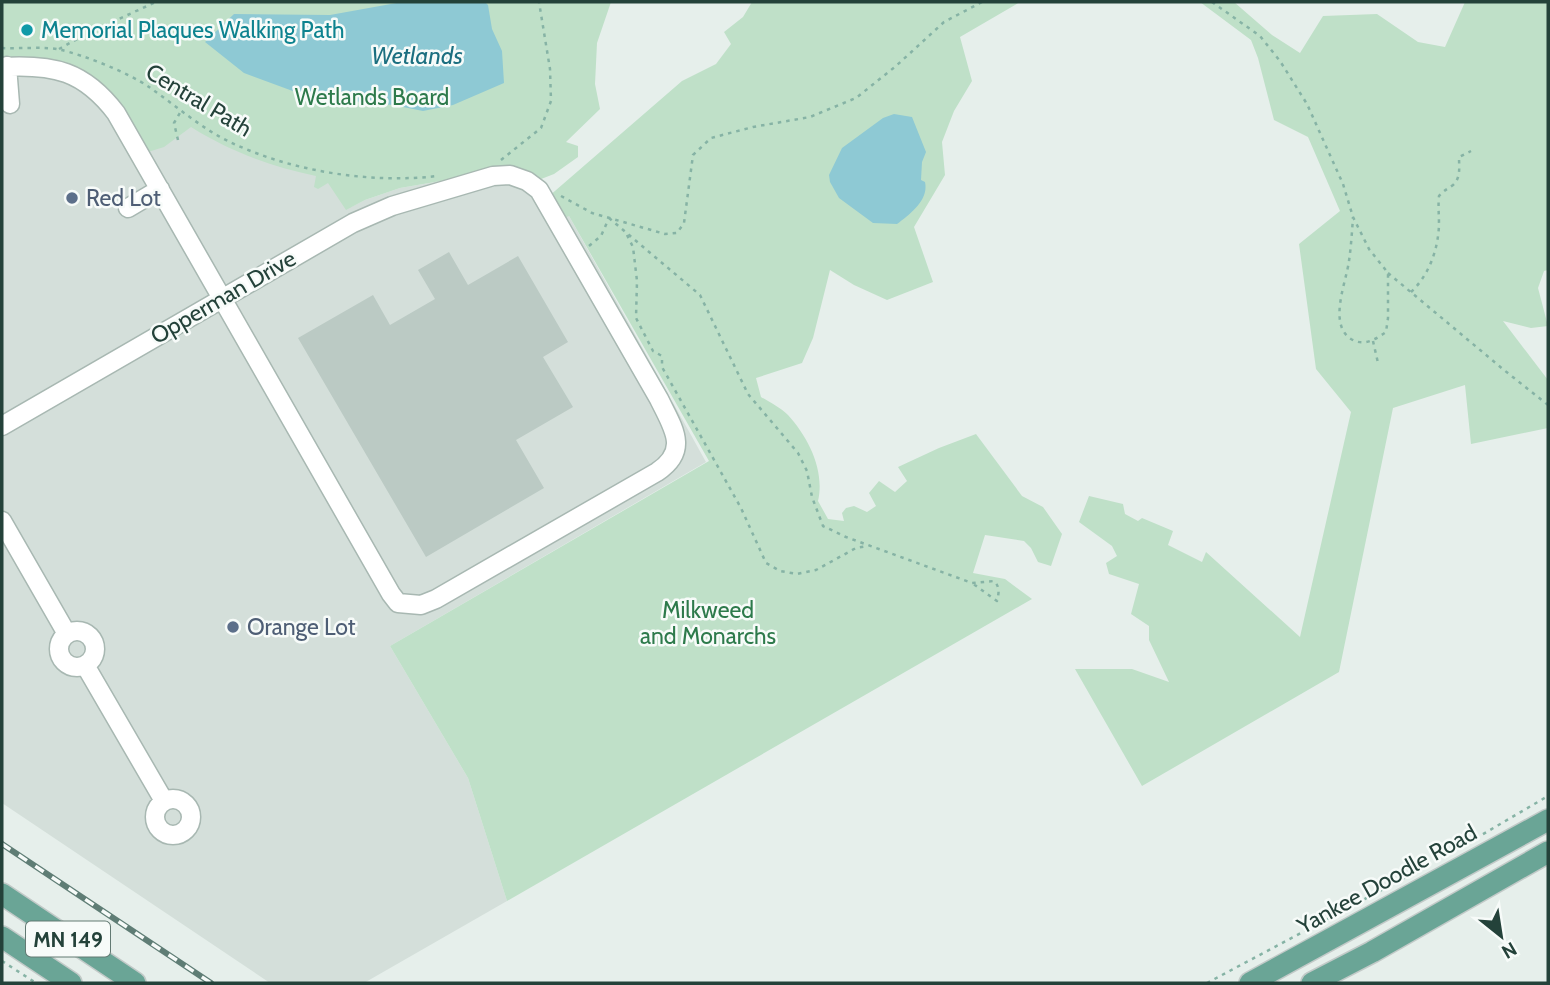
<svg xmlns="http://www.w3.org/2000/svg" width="1550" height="985" font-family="Cabin,sans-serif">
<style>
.built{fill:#d4dfda}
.green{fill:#bfe0c8}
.water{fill:#8ec9d4}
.building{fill:#bbcac4}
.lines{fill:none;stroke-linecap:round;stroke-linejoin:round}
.minor-casing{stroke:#a8b8b2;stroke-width:21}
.major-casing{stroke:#c2cac8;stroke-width:24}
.path{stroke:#86b3a5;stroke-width:2.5;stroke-dasharray:3.5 5;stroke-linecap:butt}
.minor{stroke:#fff;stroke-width:18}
.major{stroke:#6aa596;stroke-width:21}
.rail-casing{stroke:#5f7d75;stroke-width:6}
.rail{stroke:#f7fbf9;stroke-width:3.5;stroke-dasharray:10;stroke-linecap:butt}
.culture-dot{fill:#0f9aa8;stroke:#f7fbf9;stroke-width:2.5}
.service-dot{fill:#5c6f8a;stroke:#f7fbf9;stroke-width:2.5}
.labels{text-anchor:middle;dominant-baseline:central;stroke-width:5;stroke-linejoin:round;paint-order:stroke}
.shield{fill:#f7fbf9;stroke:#637a73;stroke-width:2}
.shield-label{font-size:21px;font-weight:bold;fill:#24423a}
.culture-label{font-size:23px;fill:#0d838f;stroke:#f7fbf9;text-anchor:start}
.park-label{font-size:23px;fill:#2d7a4b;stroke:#f7fbf9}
.street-label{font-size:23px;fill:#24423a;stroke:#f7fbf9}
.service-label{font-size:23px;fill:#4e5e75;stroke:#f7fbf9;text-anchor:start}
.water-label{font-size:24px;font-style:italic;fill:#1c6f80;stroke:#f7fbf9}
</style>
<rect width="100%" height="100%" fill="#e6efeb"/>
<path class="built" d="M43 59 54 62 330 176 351 207 365 200 400 188 464 177 502 168 569 216 706 462 390 646 468 778 507 901 364 983H270L2 803V60Z"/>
<path class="green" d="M2 2H611L597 43 595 84 600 109 566 142 578 146V157L554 174 536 181 464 177 400 188 365 200 346 210 328 183 318 189 314 187 316 176C270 166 231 152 191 127L164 147 148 152 65 64 43 59 2 60Z
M752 2H1020L960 37 972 81 954 111 942 142 945 175 914 227 933 282 887 300 854 285 830 270 813 338 802 363 756 378 761 397C769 402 781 408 788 415 809 438 825 471 818 501L828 519 844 521 842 513 846 508 854 506 867 512 876 506 869 493 879 481 895 492 907 481 898 467 939 448 976 434 1022 496 1043 507 1062 534 1051 566 1038 562 1031 548 1024 541 985 535 973 573 1005 579 1032 599 507 901 468 778 390 646 709 461 569 216 561 219 548 197 682 81 716 64 731 44 724 32 743 17Z
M1200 2H1234L1272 35 1300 53 1323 16 1377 14 1418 42 1445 47 1465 2H1548V270L1544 271 1538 288 1548 326 1531 328 1503 321 1548 380V428L1471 444 1465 385 1393 408 1339 672 1142 786 1075 669H1132L1169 682 1149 640V626L1131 614 1139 584 1109 574 1106 563 1117 556 1112 546 1079 522 1089 496 1123 504 1125 514 1138 521 1142 518 1173 531 1168 545 1202 562 1206 552 1300 637 1351 412 1316 369 1299 244 1340 211 1308 137 1274 120 1258 58 1251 40Z"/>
<path class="water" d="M402 2H485L488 5 492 29 502 51 504 83 453 105 423 111 393 105 309 97 244 73 205 42 234 14 330 15Z
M894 114 912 117 926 152 922 162 921 180 925 182C929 200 910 214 897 224L873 223 839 198 830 182 829 175 842 148 883 118Z"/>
<path class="building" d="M449 252 468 285 518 256 568 342 543 357 573 407 516 440 544 488 426 557 298 338 373 295 390 325 435 299 418 270Z"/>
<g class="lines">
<g class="minor-casing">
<path id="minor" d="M7 66 10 104
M2 67C54 64 84 71 116 113L391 594 398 603 421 605 436 599 657 472C690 450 673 428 659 399L539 190 527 181 510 175 493 176 392 206 353 223 2 426
M128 208 160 189
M2 521 67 634
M59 649a18 18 0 1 1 36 0a18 18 0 1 1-36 0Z
M85 665 164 801
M155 817a18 18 0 1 1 36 0a18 18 0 1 1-36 0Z"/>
</g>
<g class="major-casing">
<path id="major" d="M2 894 135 983
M2 937 71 983
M1250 983 1548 820
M1312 983 1372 952 1548 852"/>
</g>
<path class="path" d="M1212 2 1260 36 1280 61 1307 104 1343 184 1353 217 1369 249 1388 273V318L1386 332C1376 339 1364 347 1351 339 1328 324 1346 283 1349 261 1351 247 1352 232 1353 217
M2 48C19 49 45 46 61 50 84 55 129 73 149 87 175 105 201 128 228 141 289 171 370 184 437 176
M59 49 88 33 156 2
M178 140 174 123 181 111
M501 160 541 128 551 101 550 69 539 2
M561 196 592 213 665 234 677 233 684 223 693 155 711 138 753 127 810 117 856 98 896 66 944 22 982 2
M609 218 700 295 748 394 798 453 807 471 812 497 823 526 846 537 972 583 994 581C1000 587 999 593 997 601L972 583
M627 235 633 247 637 281 636 318 653 351 662 356V367L741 508 766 563 780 571 797 574 816 570 856 548 868 546
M589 246 601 236 609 218
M1388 273 1504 370 1548 405
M1411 292C1429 275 1438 250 1439 225 1439 215 1438 206 1439 196 1444 190 1448 189 1453 185 1461 178 1459 167 1459 157L1471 151
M1373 341 1378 363
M1461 847 1548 796
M2 961 36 983
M1207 983 1421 869"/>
<use href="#minor" class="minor"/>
<use href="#major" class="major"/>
<g class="rail-casing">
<path id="rail" d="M2 844 211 983"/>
</g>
<use href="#rail" class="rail"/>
</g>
<circle class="culture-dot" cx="27" cy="30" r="7"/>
<g class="service-dot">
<circle cx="72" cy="198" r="7"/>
<circle cx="233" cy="627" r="7"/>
</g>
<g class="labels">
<rect class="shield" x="26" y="921.5" width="84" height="35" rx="5"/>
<g class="shield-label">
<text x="68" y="939">MN 149</text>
</g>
<g class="culture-label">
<text x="41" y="30">Memorial Plaques Walking Path</text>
</g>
<g class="park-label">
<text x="372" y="97">Wetlands Board</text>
<text x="708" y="610">Milkweed<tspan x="708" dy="26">and Monarchs</tspan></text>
</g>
<g class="street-label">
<text transform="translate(199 100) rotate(31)">Central Path</text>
<text transform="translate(223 297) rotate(-30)">Opperman Drive</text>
<text transform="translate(1387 879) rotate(-29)">Yankee Doodle Road</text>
</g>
<g class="service-label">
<text x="86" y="198">Red Lot</text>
<text x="247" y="627">Orange Lot</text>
</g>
<g class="water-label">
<text x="417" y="55">Wetlands</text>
</g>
</g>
<rect width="1550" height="985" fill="none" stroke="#24423a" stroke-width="7"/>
<g transform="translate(1501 936) rotate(150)" stroke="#f7fbf9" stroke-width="5" paint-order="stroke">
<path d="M0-5L12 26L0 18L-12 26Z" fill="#24423a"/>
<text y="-10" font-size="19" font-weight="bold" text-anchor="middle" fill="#24423a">N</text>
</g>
</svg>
